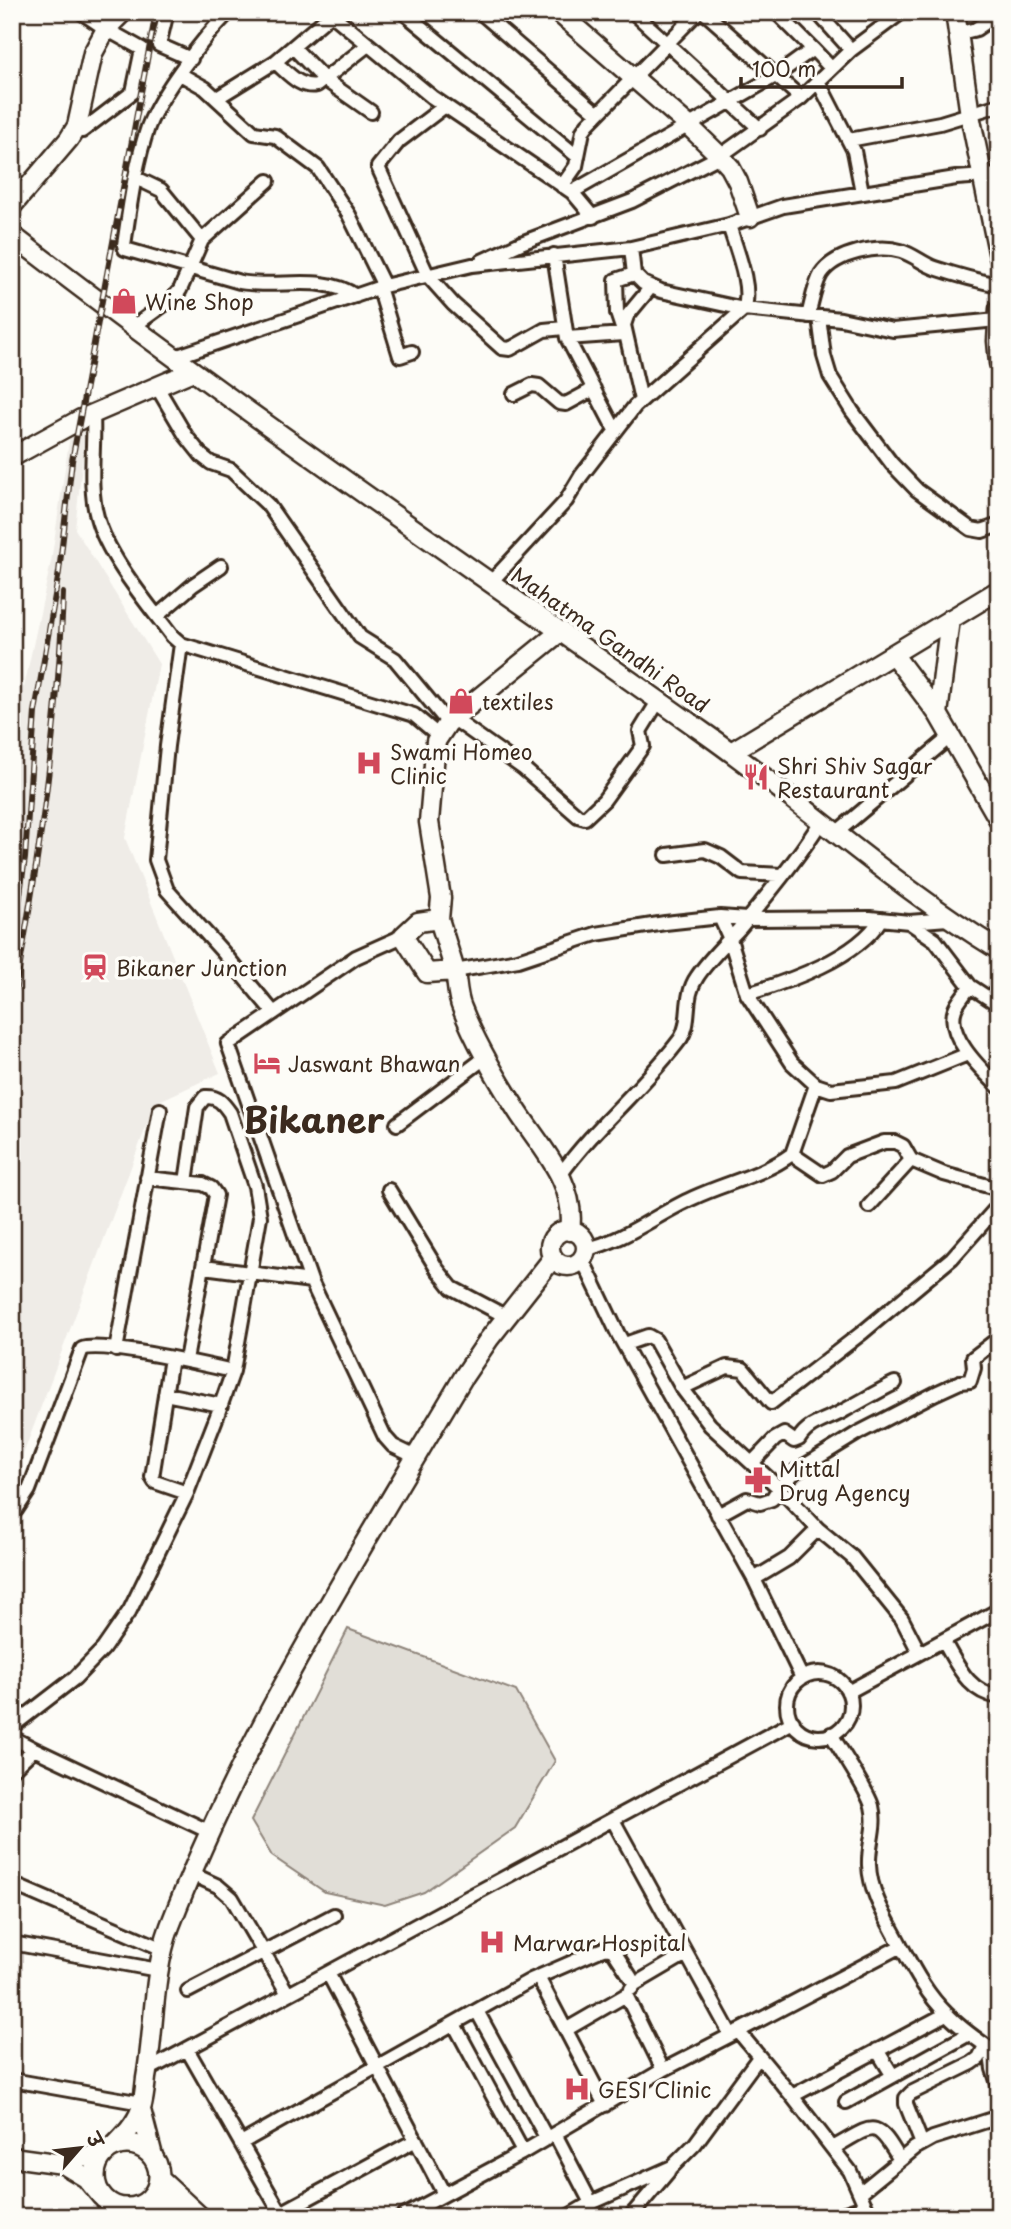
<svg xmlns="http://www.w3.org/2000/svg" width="1011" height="2229" font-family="'Playpen Sans','Playpen Sans Deva',sans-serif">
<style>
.built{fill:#efece7}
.green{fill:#e1ded7;stroke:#8e847a;stroke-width:2}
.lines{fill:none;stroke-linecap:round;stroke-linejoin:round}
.street-casing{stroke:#3b2a1e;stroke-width:18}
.secondary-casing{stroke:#3b2a1e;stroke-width:23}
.primary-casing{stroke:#3b2a1e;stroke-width:24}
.street{stroke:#fdfcf7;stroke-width:12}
.secondary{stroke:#fdfcf7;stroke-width:18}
.primary{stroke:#fdfcf7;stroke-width:19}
.rail-casing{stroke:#3b2a1e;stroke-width:6}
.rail{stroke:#fdfcf7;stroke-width:3.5;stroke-dasharray:10;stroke-linecap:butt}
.labels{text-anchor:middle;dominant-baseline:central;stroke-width:7;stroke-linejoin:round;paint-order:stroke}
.poi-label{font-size:21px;fill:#3b2a1e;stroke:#fdfcf7;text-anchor:start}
.street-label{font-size:21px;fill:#3b2a1e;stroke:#fdfcf7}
.town-label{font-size:35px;font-weight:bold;fill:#3b2a1e;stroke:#fdfcf7}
</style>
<rect width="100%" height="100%" fill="#fdfcf7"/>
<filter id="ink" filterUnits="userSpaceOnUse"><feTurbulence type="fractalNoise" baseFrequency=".0143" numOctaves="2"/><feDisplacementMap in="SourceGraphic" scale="14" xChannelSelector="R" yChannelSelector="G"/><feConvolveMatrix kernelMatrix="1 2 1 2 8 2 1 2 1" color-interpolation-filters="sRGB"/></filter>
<g filter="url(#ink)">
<path class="built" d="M86 427 75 529 159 664 125 838 220 1073 155 1103 12 1484V701L16 688 24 687 51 562 70 435Z"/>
<path class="green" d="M348 1629 516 1691 555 1761 515 1828 424 1892 385 1905 325 1892 272 1856 251 1821Z"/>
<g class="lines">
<g class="street-casing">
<path id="street" d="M81 12 106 29 142 49 133 92 82 131
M167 12 159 45 191 59
M229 12C203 38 161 93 148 127 135 165 130 206 124 245L125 249 240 282C281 289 320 273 356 296
M329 12 432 97 572 192 593 217
M403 12 578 157
M480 12 597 113
M633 12 760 129
M704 12 801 98
M776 12 813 49
M817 12 851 50
M957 34 976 29 999 13
M293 47 324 79 371 112
M275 62C287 72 300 89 317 85L368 45
M180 74 205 88 254 133 275 136 318 168 349 215 384 286
M818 81 854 151 862 192
M217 98 275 62 334 12
M445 106 399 141 378 167 428 276 453 304 502 348 510 349 544 330 564 328
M849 140 940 123 999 105
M136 178 161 190 202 240
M562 186 576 166 583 131 588 124 698 12
M572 192 777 75 813 49 831 68
M631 248 634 274 643 283 661 291 744 309 841 319 893 330 997 320
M554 255 567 338 615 430
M482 261 521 243 632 201 720 156 801 98 851 50 902 12
M379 287 400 356 412 352
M808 316C812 302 814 286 821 274 835 253 878 244 901 251 914 255 923 264 935 268 956 275 978 281 999 285
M819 317 824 356 830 376 852 411 892 464 917 490 971 529 982 531 999 525
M133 327 173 298 180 290 202 240 268 181
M567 338 624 334 617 313 616 280 634 274
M175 357 384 286 472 265 631 248 729 225 783 206 956 178 999 175
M157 387 186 436 202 456 211 463 231 470 268 505 360 637 395 659 448 723
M514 394 532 385 539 386 559 403 566 404 594 389
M641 400 624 325 627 316 651 287
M93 414C95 448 88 485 97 517 107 556 148 604 172 636L181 644 414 715 438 735
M491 582 566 501 581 476 635 406 744 309C753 288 735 246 729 225
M157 616 193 585 221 566
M181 644 167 746 156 860 167 890 222 951 274 1013
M454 719 523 768 578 816 585 818 604 800 643 746 640 731 659 700
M836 833 951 736
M667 855 705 850 721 857 742 873 782 875
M720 917 730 939 747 994 792 1063 816 1085 831 1090 896 1083 968 1054
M909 922 935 940 970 986 999 1005
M403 936 356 957 228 1044 311 1281 385 1437 393 1446 416 1457
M455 971 518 960 596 934 665 923 720 917 747 919 870 918 909 922 948 919
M970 986C966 993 958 1001 955 1009 945 1036 982 1070 999 1087
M747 994C790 981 857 958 881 919
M397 1124 486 1057
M792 1154 823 1175 832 1171 847 1156 884 1142H895L903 1146 911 1160 944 1174 999 1189
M561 1174C596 1125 645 1087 681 1038 692 1021 683 997 697 977 708 960 725 944 739 929 768 895 797 860 820 823
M147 1178 203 1184 211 1188 216 1195 186 1360
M389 1190 437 1269 452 1288 507 1317
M869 1206 911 1160
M586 1249C625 1241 657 1214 693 1198 727 1182 762 1176 792 1154L816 1085
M581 1262 587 1269 618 1334 754 1579 802 1678
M204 1267 311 1281
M625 1344 648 1336 655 1340 682 1388 710 1425 779 1488 818 1529 852 1557 902 1619 919 1652
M116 1350 160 1110
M171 1358 152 1477 155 1482 187 1493
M682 1388 727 1367 743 1369 771 1403 863 1332 952 1258 999 1205
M165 1394 221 1405
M752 1463 775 1439 784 1434 794 1441 799 1439C809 1422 829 1420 845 1410 862 1401 878 1391 895 1383
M16 1510 29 1490 82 1349C102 1341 206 1365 233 1371
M718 1515 747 1499 760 1503 772 1499 779 1488 796 1471 858 1433 936 1393 960 1382 970 1381 974 1368 973 1358 999 1338
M754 1579 789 1558 818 1529
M944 1642C958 1666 968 1692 999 1697
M787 1705a32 32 0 1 1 64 0a32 32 0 1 1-64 0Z
M848 1692 999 1610
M12 1728 14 1725 75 1678 103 1649 130 1610 187 1493 217 1416 233 1371 260 1217 255 1186 230 1113C223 1103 218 1096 205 1097L197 1107 186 1182
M12 1734 15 1739 34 1749 210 1832
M12 1770 34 1749
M613 1820 731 2035 901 1946C888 1921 870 1894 869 1865 868 1844 877 1827 872 1806 867 1789 841 1751 831 1734
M192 1874 218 1886 232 1898 288 1994
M12 1884 163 1949
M12 1943 158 1970
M901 1946C914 1970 927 1995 947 2014 962 2030 981 2042 999 2055
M328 1973 444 2194
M538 1977 605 2105
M631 1989 635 1984 686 1954
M188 1991 334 1915
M477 2011 547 2139
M454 2024 523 2152
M567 2029 626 1995 663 2070
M738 2031 792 2096 946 2014
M990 2048 993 2069 999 2087
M187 2049 283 2217
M877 2050 893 2076
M148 2070 793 1722
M12 2080 142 2103
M792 2096 850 2171 870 2217
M846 2102 969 2034
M555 2134 591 2203
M241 2143 531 1980 598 1951 606 1948 613 1950 635 1984
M922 2144 906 2104V2098L911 2093 972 2063 979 2058 985 2046
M833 2148C874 2125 875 2117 900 2160
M861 2192 915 2148 933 2138 999 2117
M281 2213 416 2140
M402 2217 520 2154 663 2070 731 2035
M567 2217 591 2203 672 2167 695 2144 759 2057
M630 2217 668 2172
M833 2217 866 2206"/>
</g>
<g class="secondary-casing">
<path id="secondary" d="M558 12 689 126 720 156 730 167 738 182 750 217
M955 12 970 115 999 257
M12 206 69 139 77 126 93 53 106 29 123 12
M12 235C236 409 472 568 703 732 804 803 894 886 999 950
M999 309 997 341 999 363
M12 457 81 419 193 371
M893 654 938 714 999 820
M938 714 950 619
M731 752 999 590
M439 919 441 898 429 822 436 741 448 723 561 631
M439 919 455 971 427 973 403 936 418 922Z
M455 971C457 983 457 997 462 1008 476 1044 497 1079 518 1112 542 1149 577 1183 570 1231
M550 1248a18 18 0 1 1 36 0a18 18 0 1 1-36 0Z
M141 2110 153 2156
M113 2147C124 2136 136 2124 141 2109 144 2099 145 2088 146 2078 155 2028 152 1974 170 1926 245 1732 358 1555 464 1376L489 1339 553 1258
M12 2157 63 2164 106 2151
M63 2164 86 2178 101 2196"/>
</g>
<g class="primary-casing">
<path id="primary" d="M95 2176a32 32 0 1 1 64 0a32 32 0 1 1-64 0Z
M159 2179 200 2217
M150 2199 180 2217"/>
</g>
<use href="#street" class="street"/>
<use href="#secondary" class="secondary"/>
<use href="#primary" class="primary"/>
<g class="rail-casing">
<path id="rail" d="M12 951 25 858 35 712 59 572 72 461 156 12
M12 1009C37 872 58 732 63 593"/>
</g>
<use href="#rail" class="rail"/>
</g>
</g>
<defs>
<g id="shop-bare" transform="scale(2.1)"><path d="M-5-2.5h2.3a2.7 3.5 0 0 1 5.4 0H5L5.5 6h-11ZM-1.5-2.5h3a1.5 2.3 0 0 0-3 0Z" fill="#d1495b" stroke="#fdfcf7" stroke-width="2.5" paint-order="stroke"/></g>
<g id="hospital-bare" transform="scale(2.1)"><path d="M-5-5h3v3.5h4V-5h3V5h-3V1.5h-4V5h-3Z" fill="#d1495b" stroke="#fdfcf7" stroke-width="2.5" paint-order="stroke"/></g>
<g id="restaurant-bare" transform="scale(2.1)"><path d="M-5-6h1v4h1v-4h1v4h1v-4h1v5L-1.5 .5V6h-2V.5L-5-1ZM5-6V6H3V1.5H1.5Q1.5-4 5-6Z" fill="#d1495b" stroke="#fdfcf7" stroke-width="2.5" paint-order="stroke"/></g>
<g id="station-bare" transform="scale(2.1)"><path d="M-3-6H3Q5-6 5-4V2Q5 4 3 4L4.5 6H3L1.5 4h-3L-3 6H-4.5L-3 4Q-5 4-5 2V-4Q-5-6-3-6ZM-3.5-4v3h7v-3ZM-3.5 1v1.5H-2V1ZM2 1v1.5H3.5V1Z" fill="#d1495b" stroke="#fdfcf7" stroke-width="2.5" paint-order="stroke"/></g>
<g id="hotel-bare" transform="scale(2.1)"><path d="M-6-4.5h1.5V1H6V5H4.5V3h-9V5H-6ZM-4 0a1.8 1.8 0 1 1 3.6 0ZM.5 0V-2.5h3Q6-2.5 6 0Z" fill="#d1495b" stroke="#fdfcf7" stroke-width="2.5" paint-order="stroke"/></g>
<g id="pharmacy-bare" transform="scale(2.1)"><path d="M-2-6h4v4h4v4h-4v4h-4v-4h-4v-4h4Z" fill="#d1495b" stroke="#fdfcf7" stroke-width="2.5" paint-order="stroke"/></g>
</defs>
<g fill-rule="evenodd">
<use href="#shop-bare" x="124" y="301"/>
<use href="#shop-bare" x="461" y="701"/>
<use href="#hospital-bare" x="369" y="763"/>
<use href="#restaurant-bare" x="756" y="777"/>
<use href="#station-bare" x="95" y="967"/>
<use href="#hotel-bare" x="267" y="1063"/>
<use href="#pharmacy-bare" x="758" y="1480"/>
<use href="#hospital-bare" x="492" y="1942"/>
<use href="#hospital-bare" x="577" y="2089"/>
</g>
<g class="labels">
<g class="poi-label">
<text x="145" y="301">Wine Shop</text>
<text x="482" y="701">textiles</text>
<text x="390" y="751">Swami Homeo<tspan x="390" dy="24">Clinic</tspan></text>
<text x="777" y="765">Shri Shiv Sagar<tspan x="777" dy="24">Restaurant</tspan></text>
<text x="116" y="967">Bikaner Junction</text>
<text x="288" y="1063">Jaswant Bhawan</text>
<text x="779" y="1468">Mittal<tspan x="779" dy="24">Drug Agency</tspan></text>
<text x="513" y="1942">Marwar Hospital</text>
<text x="598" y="2089">GESI Clinic</text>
</g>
<g class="street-label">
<text transform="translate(611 639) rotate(35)">Mahatma Gandhi Road</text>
</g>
<g class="town-label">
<text x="314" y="1118">Bikaner</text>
</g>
</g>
<rect width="1011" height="2229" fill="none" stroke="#fdfcf7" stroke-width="42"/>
<rect x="21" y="21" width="969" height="2187" fill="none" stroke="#3b2a1e" stroke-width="2.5" filter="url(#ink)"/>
<g transform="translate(80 2148) rotate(62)" stroke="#fdfcf7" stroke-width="5" paint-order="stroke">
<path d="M0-5L12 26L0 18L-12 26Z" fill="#3b2a1e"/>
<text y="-10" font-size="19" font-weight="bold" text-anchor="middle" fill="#3b2a1e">उ</text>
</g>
<path d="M741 77v10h161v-10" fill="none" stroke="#3b2a1e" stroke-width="3.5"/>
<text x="752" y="77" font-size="21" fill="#3b2a1e" stroke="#fdfcf7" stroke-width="5" paint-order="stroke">100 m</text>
</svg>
